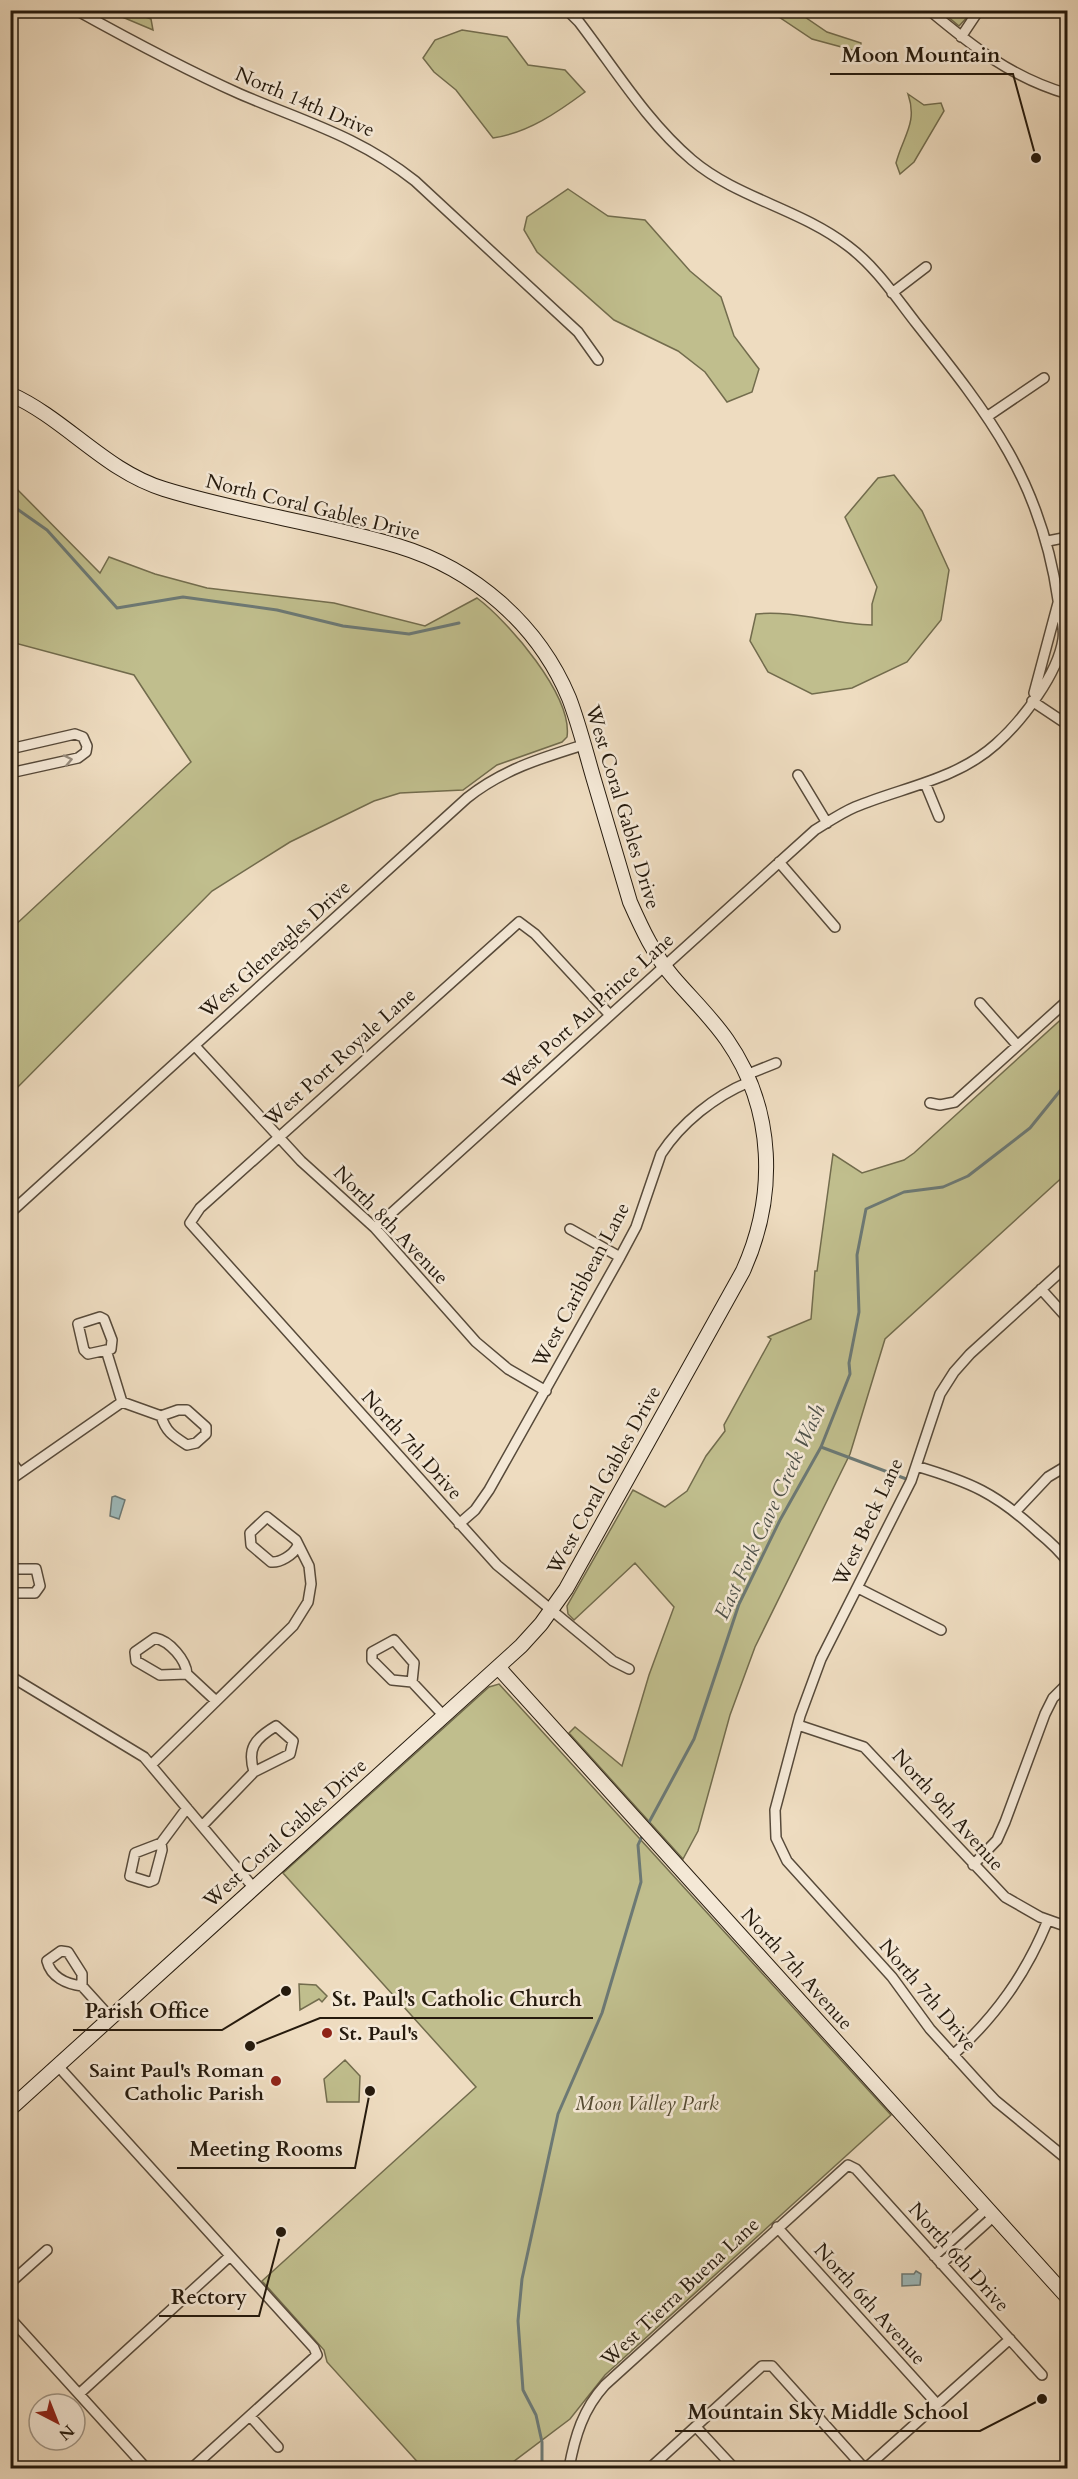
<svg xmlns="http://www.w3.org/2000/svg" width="1078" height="2479" font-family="Cardo,serif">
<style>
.green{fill:#c0be8d;stroke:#726c4d;stroke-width:1.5}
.water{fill:#9cb9bb;stroke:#6c7975;stroke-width:1.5}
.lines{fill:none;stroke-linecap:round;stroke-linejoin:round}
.stream{stroke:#6c7975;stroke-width:3}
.street-casing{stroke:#574a3a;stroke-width:12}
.secondary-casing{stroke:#251a0d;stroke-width:16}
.street{stroke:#f4e8d6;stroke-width:9}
.secondary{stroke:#f4e8d6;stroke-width:14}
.oneway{stroke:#978b7c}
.poi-dot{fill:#8f2418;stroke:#f4e8d6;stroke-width:2}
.labels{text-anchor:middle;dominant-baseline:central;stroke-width:5;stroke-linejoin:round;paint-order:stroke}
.street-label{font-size:20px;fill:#251a0d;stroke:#f4e8d6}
.poi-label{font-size:20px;font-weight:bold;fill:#251a0d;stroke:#f4e8d6;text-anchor:start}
.park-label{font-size:20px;font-style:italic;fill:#544b33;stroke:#f4e8d6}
.water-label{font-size:21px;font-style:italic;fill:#4f524a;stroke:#f4e8d6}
.leader{fill:none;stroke:#251a0d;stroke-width:2}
.callout-dot{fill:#251a0d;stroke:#f4e8d6;stroke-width:2}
.callout-label{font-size:21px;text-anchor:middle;font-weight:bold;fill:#251a0d;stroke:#f4e8d6;stroke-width:5;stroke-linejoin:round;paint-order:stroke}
</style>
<rect width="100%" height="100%" fill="#eedcc0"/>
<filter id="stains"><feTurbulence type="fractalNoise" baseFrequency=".00333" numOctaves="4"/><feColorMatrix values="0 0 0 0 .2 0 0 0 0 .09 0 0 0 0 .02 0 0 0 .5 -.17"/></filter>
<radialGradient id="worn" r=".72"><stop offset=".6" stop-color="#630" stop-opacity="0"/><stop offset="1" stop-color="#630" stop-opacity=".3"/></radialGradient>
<path class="green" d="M108 11H129L151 19 153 30Z
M770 11H796L827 32 861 43 860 52 812 39Z
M941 11H973L959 26Z
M462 30 507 37 528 65 565 70 585 92C558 112 528 133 493 138L456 90 434 72 423 58 435 40Z
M908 94 924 105 941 103 944 111 914 162 900 174 896 163C903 136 918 123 908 94Z
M568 189 608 216 645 220 690 271 721 297 734 336 759 369 752 392 727 402 705 372 678 351 614 320 537 252 524 230 527 217Z
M894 475 922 511 949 570 941 620 907 662 852 688 812 694 768 672 750 641 756 614C795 610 832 624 872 625V604L877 587 845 517 878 478Z
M11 483 100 573 109 557 155 574 207 588 334 603 425 626 477 598C508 621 573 696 567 737L562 742 497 765 463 790 400 793 374 801 290 842 212 891 11 1094V929L191 762 134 675 11 642Z
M1067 1014V1173L885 1339 850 1454 755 1647 730 1715 698 1831 683 1859 569 1733 575 1727 622 1766 649 1675 674 1607 635 1563 574 1620 568 1614 567 1606 633 1490 665 1507 687 1491 706 1456 725 1431 724 1425 771 1339 768 1337 811 1319 815 1271H817L833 1154 862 1173 904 1160 914 1153Z
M499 1684 891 2115 605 2375 570 2419 505 2468H423L327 2362 324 2350 262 2281 476 2087 283 1873 489 1687Z
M299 1984 316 1985 327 1996 322 2002 319 1999 300 2010Z
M345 2060 360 2076 359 2102H327L324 2079Z"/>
<path class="water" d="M115 1496 125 1500 119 1519 110 1516 112 1497Z
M916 2271 921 2274 920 2285 902 2286V2274H914Z"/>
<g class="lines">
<path class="stream" d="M10 504 47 530 117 608 183 597 277 610 343 626 409 634 459 623
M821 1447 909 1480
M647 1826 694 1739 739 1604 780 1520 821 1447 850 1374 849 1363 859 1312 857 1255 866 1209 904 1192 943 1187 968 1176 1030 1128 1068 1081
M542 2468V2442L536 2415 523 2390 518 2321 522 2279 558 2114 602 2013 641 1882 638 1845 643 1834"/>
<g class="street-casing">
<path id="street" d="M76 10C130 40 184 69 240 94 305 122 358 136 415 181L578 332 598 360
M929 10C972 46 1012 78 1068 94
M961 37 979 10
M892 293 926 267
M988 416 1044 378
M1048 541 1068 537
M1034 693 1058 603
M1032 701 1068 725
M10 749 75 734 83 737 87 746 86 752 78 758 10 773
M798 775 827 823
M925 783 939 817
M779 862 835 927
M980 1003 1017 1045
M610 1015 535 934 519 922 200 1208 190 1223 497 1565 613 1661 629 1669
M195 1046 301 1161 375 1228 476 1342 508 1369 546 1391
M746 1075 776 1063
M930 1103 940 1105 955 1102 1068 1000
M10 1213 467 798C502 770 541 758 583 745
M375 1228 815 830C828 822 841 813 855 807 903 787 956 780 996 744 1022 721 1058 674 1063 639 1065 624 1060 614 1058 600 1041 480 989 415 916 323 895 296 875 266 848 246 800 209 737 198 692 160 647 122 615 69 579 22L567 10
M570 1229 620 1257
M1068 1265 970 1354 954 1372 940 1394 911 1481 821 1659 800 1716 775 1810 776 1838 787 1861 892 1977 930 2029 979 2083 996 2101 1068 2160
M1041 1289 1068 1319
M100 1317 104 1319 112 1340 111 1349 88 1354 84 1350 78 1324Z
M106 1350 122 1402
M178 1410H187L206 1427V1434L196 1443 187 1445C173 1436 166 1432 161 1416Z
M10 1460 20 1473
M916 1466C970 1482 996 1493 1038 1532 1049 1541 1059 1550 1068 1562
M10 1480 122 1402 161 1416
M1016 1511 1048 1477 1068 1465
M459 1524 475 1510 489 1490 620 1257 636 1227 661 1154C681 1123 715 1096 749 1082
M10 1571 16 1569H36L40 1586 35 1593H10
M858 1588 941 1630
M155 1638C170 1641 186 1660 187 1674L160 1675 136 1661 135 1652Z
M187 1674 216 1701
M10 1676 144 1757 253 1887
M412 1682 414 1663 394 1640 372 1652V1660L392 1680 412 1682 443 1715
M798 1725 864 1747 1005 1897 1040 1917 1068 1927
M151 1765 293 1626 308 1602 311 1584 309 1566 296 1540 267 1517 250 1533 251 1545 271 1562C280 1563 293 1555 297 1547
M202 1826 254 1772 290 1754 293 1741 276 1726C254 1739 247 1749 254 1772
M161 1843 162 1850 154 1880 149 1882 130 1876 135 1853Z
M161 1843 187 1808
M973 1865 997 1840 1005 1822 1045 1714 1053 1698 1068 1683
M82 1986V1974L68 1952 61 1951 47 1961C51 1977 66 1984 82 1986L111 2018
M953 2055C996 2016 1026 1974 1048 1920
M58 2066 314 2348 317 2355 192 2468
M777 2227 937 2404
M934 2256 986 2209
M941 2264 993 2217
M10 2283 47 2250
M10 2318 146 2468
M79 2394 230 2256
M250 2416 278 2447
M696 2427 734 2468
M569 2468C575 2436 583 2409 605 2385L848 2165 856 2169 1042 2375
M650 2468 762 2366H772L864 2468
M866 2468 1010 2339"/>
</g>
<g class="secondary-casing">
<path id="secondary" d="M10 394C66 419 105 471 164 489 241 513 322 523 398 546 474 569 538 624 569 698 579 724 586 753 594 780 606 821 618 862 630 902 642 929 654 955 673 977 691 998 711 1017 727 1040 775 1109 777 1196 743 1271L566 1589 541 1624 521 1646 10 2109
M498 1667 1068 2298"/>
</g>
<use href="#street" class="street"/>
<use href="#secondary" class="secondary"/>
</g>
<defs><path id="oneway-chevron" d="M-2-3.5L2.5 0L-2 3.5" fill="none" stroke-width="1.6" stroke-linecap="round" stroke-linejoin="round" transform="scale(1.5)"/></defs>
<use class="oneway" href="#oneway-chevron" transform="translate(68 760) rotate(-12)"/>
<g class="poi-dot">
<circle cx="327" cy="2033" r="6"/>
<circle cx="276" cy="2081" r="6"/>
</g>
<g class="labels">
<g class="street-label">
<text transform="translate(305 102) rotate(23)">North 14th Drive</text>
<text transform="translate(313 507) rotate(14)">North Coral Gables Drive</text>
<text transform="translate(623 807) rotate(73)">West Coral Gables Drive</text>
<text transform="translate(275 949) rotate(-42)">West Gleneagles Drive</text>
<text transform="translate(588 1011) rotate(-42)">West Port Au Prince Lane</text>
<text transform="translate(340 1057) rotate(-42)">West Port Royale Lane</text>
<text transform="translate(391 1225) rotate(46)">North 8th Avenue</text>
<text transform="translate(581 1285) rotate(-62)">West Caribbean Lane</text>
<text transform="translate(412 1445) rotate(48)">North 7th Drive</text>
<text transform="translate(604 1480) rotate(-61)">West Coral Gables Drive</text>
<text transform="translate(868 1522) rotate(-65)">West Beck Lane</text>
<text transform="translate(948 1810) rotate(48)">North 9th Avenue</text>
<text transform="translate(285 1833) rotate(-42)">West Coral Gables Drive</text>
<text transform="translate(797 1969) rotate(48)">North 7th Avenue</text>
<text transform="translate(928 1995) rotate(50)">North 7th Drive</text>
<text transform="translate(959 2257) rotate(48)">North 6th Drive</text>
<text transform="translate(680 2292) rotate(-43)">West Tierra Buena Lane</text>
<text transform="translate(870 2304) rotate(48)">North 6th Avenue</text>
</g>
<g class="poi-label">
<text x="339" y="2033">St. Paul's</text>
<text x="264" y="2070" text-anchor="end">Saint Paul's Roman<tspan x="264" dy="23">Catholic Parish</tspan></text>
</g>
<g class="park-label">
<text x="647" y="2103">Moon Valley Park</text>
</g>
<g class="water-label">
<text transform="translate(770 1512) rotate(-65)">East Fork Cave Creek Wash</text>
</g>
</g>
<path class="leader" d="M1036 158L1013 74H830M250 2046L320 2018H593M286 1991L222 2030H73M370 2091L355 2168H177M281 2232L259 2316H159M1042 2399L980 2431H675"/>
<g class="callout-dot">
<circle cx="1036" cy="158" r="6"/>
<circle cx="250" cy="2046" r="6"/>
<circle cx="286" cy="1991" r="6"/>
<circle cx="370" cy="2091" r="6"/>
<circle cx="281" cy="2232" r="6"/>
<circle cx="1042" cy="2399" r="6"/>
</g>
<g class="callout-label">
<text x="921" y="62">Moon Mountain</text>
<text x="457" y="2006">St. Paul's Catholic Church</text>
<text x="147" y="2018">Parish Office</text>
<text x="266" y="2156">Meeting Rooms</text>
<text x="209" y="2304">Rectory</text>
<text x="828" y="2419">Mountain Sky Middle School</text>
</g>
<rect width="1078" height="2479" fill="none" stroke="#eedcc0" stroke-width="36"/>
<rect x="12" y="12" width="1054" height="2455" fill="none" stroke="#251a0d" stroke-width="3"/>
<rect x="18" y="18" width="1042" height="2443" fill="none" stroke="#251a0d" stroke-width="1.5"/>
<g transform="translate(57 2422) rotate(138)"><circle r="28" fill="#f4e8d6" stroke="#a19686" stroke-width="1.5"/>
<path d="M0-4.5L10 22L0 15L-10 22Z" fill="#8f2418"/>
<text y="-9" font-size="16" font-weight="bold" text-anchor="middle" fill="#251a0d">N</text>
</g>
<rect width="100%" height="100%" filter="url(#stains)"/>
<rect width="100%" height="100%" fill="url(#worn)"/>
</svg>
